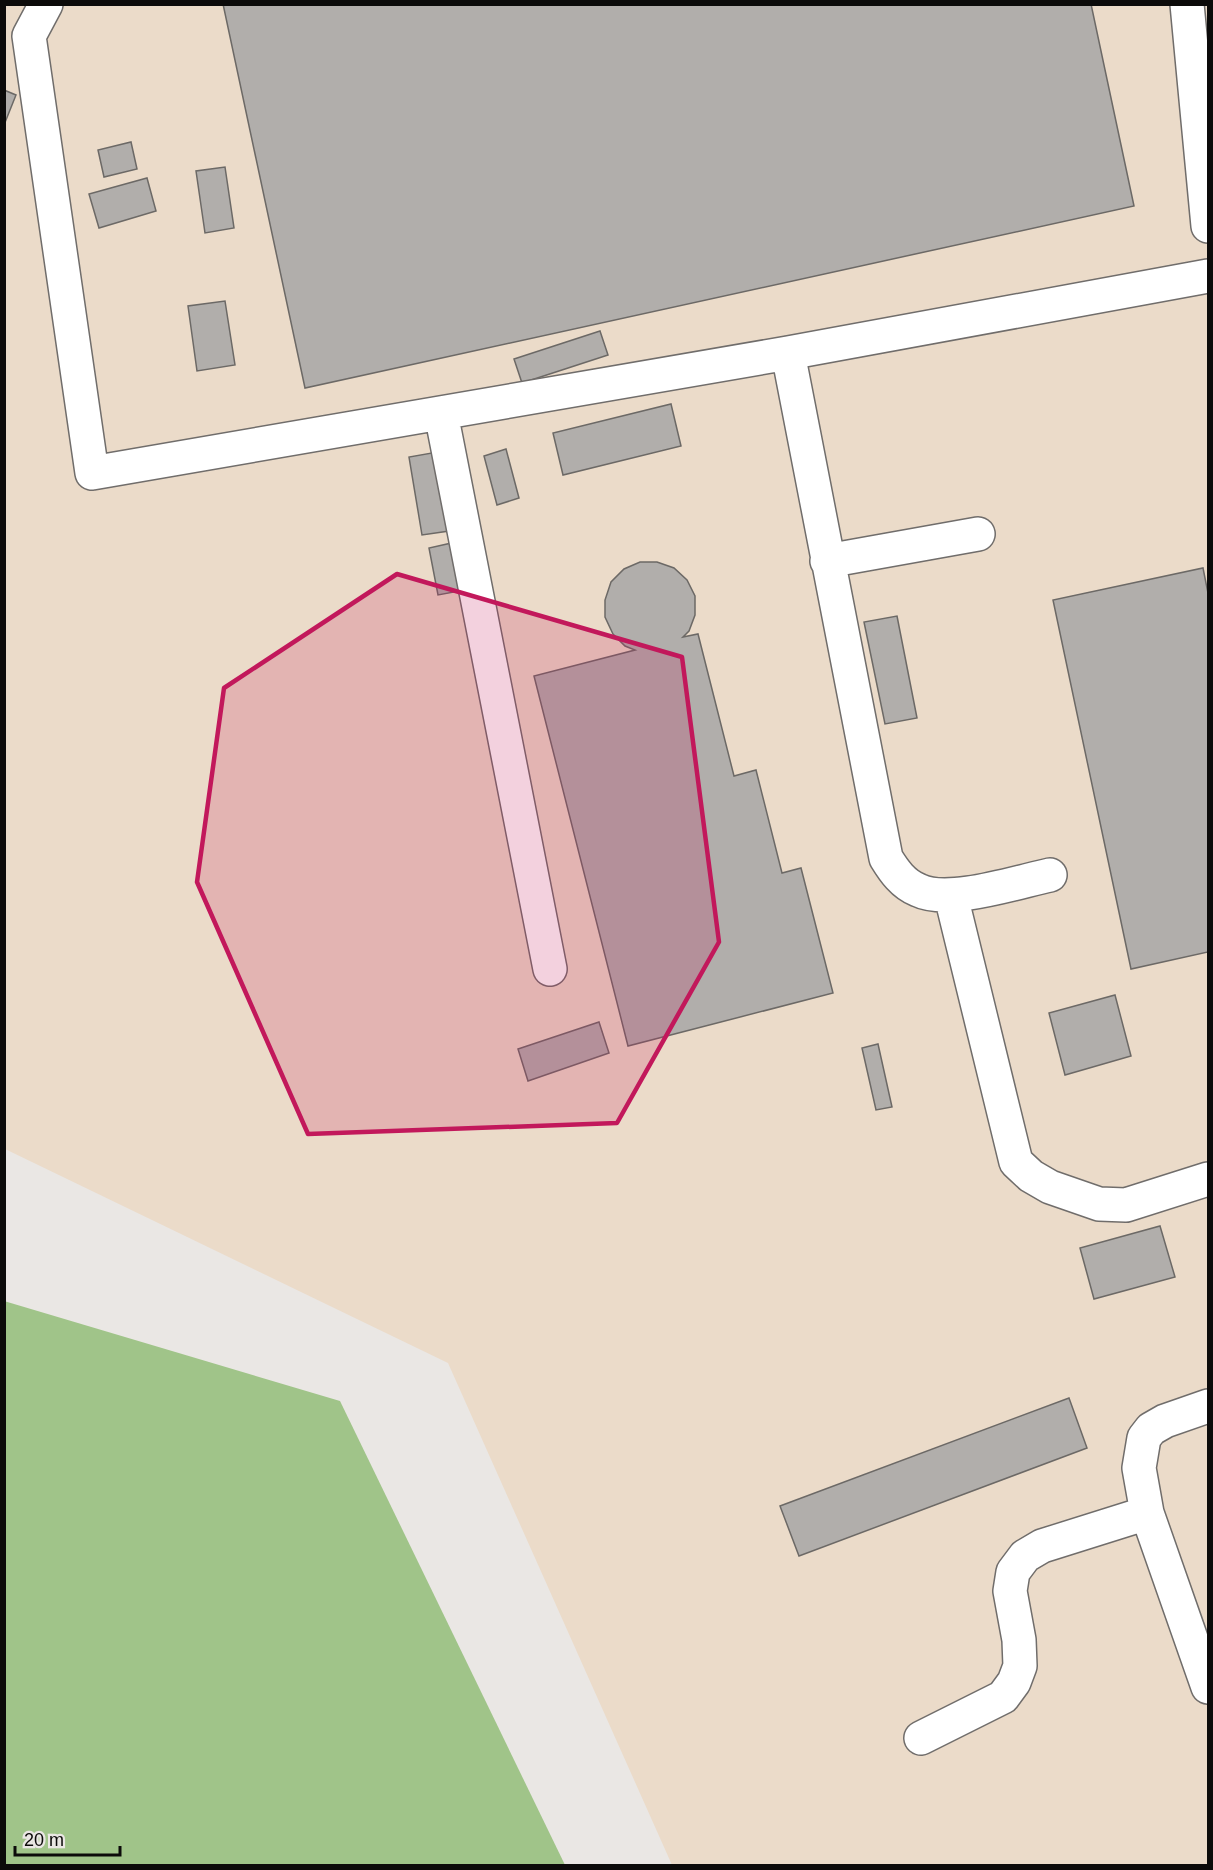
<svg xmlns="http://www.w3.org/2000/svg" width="1213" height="1870" font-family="Helvetica,sans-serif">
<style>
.commercial{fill:#ebdbc9}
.green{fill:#a0c489}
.building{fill:#b1aeab;stroke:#6c6966;stroke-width:1.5}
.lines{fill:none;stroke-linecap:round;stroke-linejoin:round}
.minor-casing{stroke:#706d6b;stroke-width:36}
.minor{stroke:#fff;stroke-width:33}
.marked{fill:#c2185b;fill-opacity:0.2;stroke:#c2185b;stroke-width:4.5;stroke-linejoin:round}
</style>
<rect width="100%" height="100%" fill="#eae7e4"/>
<path class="commercial" d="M4 5H1208V1865H672L448 1363 5 1149Z"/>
<path class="green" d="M4 1301 340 1401 565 1865H5Z"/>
<path class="building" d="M223 4H1091L1134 206 305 388Z
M4 90 16 95 4 125Z
M131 142 137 169 104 177 98 150Z
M225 167 234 228 205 233 196 171Z
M147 178 156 211 99 228 89 194Z
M225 301 235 365 197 371 188 306Z
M600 331 608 355 522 383 514 359Z
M671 404 681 446 563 475 553 433Z
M506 449 519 498 497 505 484 456Z
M443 451 456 530 422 535 409 457Z
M456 542 465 590 438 595 429 548Z
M640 562H657L674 568 687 580 695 596V615L689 631 683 637 698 634 734 776 756 770 782 873 801 868 833 993 628 1046 534 676 635 650 625 646 613 634 605 617V600L611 582 624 569Z
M1203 568 1208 593V952L1131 969 1053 600Z
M897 616 917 718 885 724 864 622Z
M1115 995 1131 1056 1065 1075 1049 1013Z
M599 1022 609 1053 528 1081 518 1049Z
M878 1044 892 1107 876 1110 862 1048Z
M1160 1226 1175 1277 1094 1299 1080 1248Z
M1069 1398 1087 1448 799 1556 780 1506Z"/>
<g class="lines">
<g class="minor-casing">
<path id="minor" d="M46 4 29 36 92 473 788 353 1208 276
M1187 4 1208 226
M788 353 886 858C894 871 903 884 918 890 948 905 1017 882 1050 875
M441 413 550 969
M827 561 978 534
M951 896 1016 1162 1031 1176 1050 1187 1099 1204 1126 1205 1208 1179
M1208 1406 1165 1421 1151 1429 1144 1438 1139 1468 1147 1513 1208 1687
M921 1738 1003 1697 1014 1682 1020 1666 1019 1640 1010 1591 1013 1572 1025 1556 1042 1546 1147 1513"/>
</g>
<use href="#minor" class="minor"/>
</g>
<path class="marked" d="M397 574 682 657 719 942 617 1123 308 1134 197 882 224 688Z"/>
<rect width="1213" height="1870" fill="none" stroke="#0c0b0a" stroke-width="12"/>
<path d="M15 1846v9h105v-9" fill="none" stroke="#0c0b0a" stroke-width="3"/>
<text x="24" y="1846" font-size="18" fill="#0c0b0a" stroke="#eae7e4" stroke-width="4.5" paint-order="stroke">20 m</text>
</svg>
